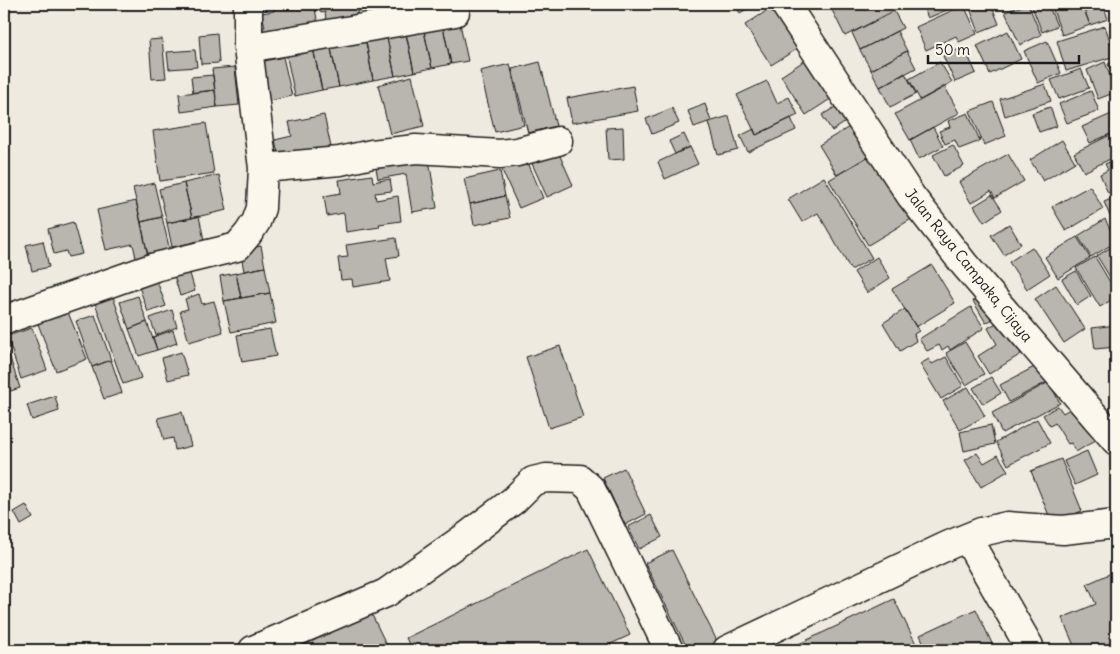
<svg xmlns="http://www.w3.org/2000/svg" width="1120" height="654" viewBox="0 0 1120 654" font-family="Delius,sans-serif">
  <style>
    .building { fill: #b9b6af; stroke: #1c1c1c }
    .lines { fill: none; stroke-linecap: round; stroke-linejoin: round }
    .minor-casing { stroke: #1c1c1c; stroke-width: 31 }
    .major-casing { stroke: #1c1c1c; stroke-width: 31 }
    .minor { stroke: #fbf7ec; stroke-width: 28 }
    .major { stroke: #fbf7ec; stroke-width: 28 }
    .labels { text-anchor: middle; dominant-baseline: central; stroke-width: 4; stroke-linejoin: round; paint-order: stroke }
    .street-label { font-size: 15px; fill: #1c1c1c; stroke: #fbf7ec }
  </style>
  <rect width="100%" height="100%" fill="#eeeadf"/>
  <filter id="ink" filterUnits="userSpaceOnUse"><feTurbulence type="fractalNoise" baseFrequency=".02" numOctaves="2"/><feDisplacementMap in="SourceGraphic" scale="10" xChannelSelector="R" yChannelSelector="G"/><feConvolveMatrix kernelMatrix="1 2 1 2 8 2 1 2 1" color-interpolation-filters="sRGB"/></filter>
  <g filter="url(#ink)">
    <path class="building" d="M 272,4 L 314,4 L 318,24 L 263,44 L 260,28 L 265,27 L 262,13 L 274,11 Z
      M 319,4 L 366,4 L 367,10 L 357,11 L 358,23 L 327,27 L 325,12 L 321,13 Z
      M 366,4 L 384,4 L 386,17 L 368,20 Z
      M 388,4 L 409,4 L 410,13 L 390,16 Z
      M 734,4 L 755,4 L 740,13 Z
      M 829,4 L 890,4 L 894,11 L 845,36 Z
      M 922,4 L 961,4 L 928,18 Z
      M 975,4 L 991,4 L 999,24 L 979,32 L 969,6 Z
      M 1028,4 L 1041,35 L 1020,45 L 1005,12 Z
      M 1031,4 L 1048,4 L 1057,26 L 1042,32 Z
      M 1051,4 L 1082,4 L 1090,25 L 1062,35 Z
      M 1082,4 L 1103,4 L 1108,19 L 1090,25 Z
      M 964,5 L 977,34 L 959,42 L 956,36 L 926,50 L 916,27 Z
      M 771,8 L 797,49 L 771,65 L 745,25 Z
      M 894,11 L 903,28 L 860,50 L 852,33 Z
      M 459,19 L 468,61 L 451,64 L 442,22 Z
      M 442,22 L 451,64 L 432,68 L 423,26 Z
      M 423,26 L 432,68 L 414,72 L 405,29 Z
      M 1105,26 L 1115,56 L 1066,71 L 1057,41 Z
      M 405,29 L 414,72 L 395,76 L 386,33 Z
      M 897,31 L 907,51 L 871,70 L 860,50 Z
      M 1008,31 L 1021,59 L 990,74 L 977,46 Z
      M 217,33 L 219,63 L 201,64 L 199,35 Z
      M 386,33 L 395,76 L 373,80 L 365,37 Z
      M 365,37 L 373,80 L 339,87 L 330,44 Z
      M 162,39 L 166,78 L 152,79 L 149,40 Z
      M 1047,41 L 1061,73 L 1038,83 L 1024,51 Z
      M 330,44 L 339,87 L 322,90 L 313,48 Z
      M 964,47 L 976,73 L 955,82 L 943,56 Z
      M 313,48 L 322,90 L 295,96 L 286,53 Z
      M 195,50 L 197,67 L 169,69 L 167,52 Z
      M 907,51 L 916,68 L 880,87 L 871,70 Z
      M 813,55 L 838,94 L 806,115 L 781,76 Z
      M 283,57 L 292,96 L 269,101 L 260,62 Z
      M 1116,61 L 1116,83 L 1108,64 Z
      M 540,62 L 556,126 L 528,133 L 512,69 Z
      M 940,62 L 952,82 L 920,100 L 909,79 Z
      M 1105,62 L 1116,92 L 1098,99 L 1087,70 Z
      M 510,64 L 524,125 L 495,132 L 480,71 Z
      M 235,67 L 239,105 L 217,107 L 212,69 Z
      M 1081,69 L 1089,88 L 1059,99 L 1051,80 Z
      M 905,73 L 916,94 L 890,107 L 880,87 Z
      M 213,75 L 215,90 L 193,93 L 191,77 Z
      M 412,76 L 424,126 L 390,134 L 378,85 Z
      M 767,81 L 777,103 L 789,97 L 798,115 L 756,135 L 737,95 Z
      M 1045,84 L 1051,101 L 1005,116 L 1000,99 Z
      M 633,86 L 638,111 L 572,123 L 567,98 Z
      M 945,87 L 959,113 L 910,140 L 895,114 Z
      M 215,90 L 217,107 L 181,112 L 179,94 Z
      M 1091,91 L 1099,111 L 1067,123 L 1059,104 Z
      M 993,102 L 1006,136 L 984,145 L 970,111 Z
      M 842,103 L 852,118 L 832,131 L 822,115 Z
      M 705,104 L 711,121 L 694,127 L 688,111 Z
      M 1050,107 L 1057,126 L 1039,132 L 1032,113 Z
      M 672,108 L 679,123 L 652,134 L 646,119 Z
      M 1116,112 L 1116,143 L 1112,133 L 1090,143 L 1082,127 Z
      M 968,113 L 980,141 L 959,149 L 955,140 L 945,144 L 939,131 L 950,127 L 948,121 Z
      M 324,115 L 331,147 L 279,157 L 275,140 L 292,136 L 289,122 Z
      M 729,116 L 738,150 L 718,155 L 709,122 Z
      M 791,118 L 796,130 L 748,152 L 740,136 L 754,129 L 756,135 Z
      M 206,123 L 214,173 L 160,181 L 153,131 Z
      M 856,123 L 874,153 L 837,175 L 819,145 Z
      M 623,127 L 624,159 L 608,160 L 606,128 Z
      M 933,127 L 943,146 L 919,159 L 910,140 Z
      M 684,134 L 690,147 L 675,154 L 669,141 Z
      M 1110,135 L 1116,147 L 1116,156 L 1084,172 L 1074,153 Z
      M 1062,140 L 1075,162 L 1043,181 L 1030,160 Z
      M 953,145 L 964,166 L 944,176 L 933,155 Z
      M 556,147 L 573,185 L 547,197 L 530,159 Z
      M 690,147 L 698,164 L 665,179 L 658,162 Z
      M 874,153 L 913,218 L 868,245 L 829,180 Z
      M 428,154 L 437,208 L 412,212 L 406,174 L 378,179 L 375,163 Z
      M 1008,154 L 1024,181 L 995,198 L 991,191 L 971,203 L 959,182 Z
      M 526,158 L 543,198 L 519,208 L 501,168 Z
      M 1116,159 L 1116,189 L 1108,193 L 1100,174 L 1108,170 L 1105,164 Z
      M 500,171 L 505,196 L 470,204 L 464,179 Z
      M 219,175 L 227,210 L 192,218 L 184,183 Z
      M 372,175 L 373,182 L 390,179 L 392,191 L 375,193 L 376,200 L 398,196 L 401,221 L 379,224 L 380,227 L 346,232 L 344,213 L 327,216 L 324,196 L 341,193 L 339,180 Z
      M 824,177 L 872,258 L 851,270 L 818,213 L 802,222 L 788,199 Z
      M 154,183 L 162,217 L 141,222 L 133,188 Z
      M 184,183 L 192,218 L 167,223 L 159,189 Z
      M 1090,186 L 1103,209 L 1066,231 L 1052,207 Z
      M 992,195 L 1002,210 L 984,222 L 974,206 Z
      M 505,196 L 510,218 L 474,225 L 470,204 Z
      M 1116,197 L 1116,219 L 1114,214 L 1110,216 L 1104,202 Z
      M 136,201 L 148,256 L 136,258 L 133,244 L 106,250 L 97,210 Z
      M 199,216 L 204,240 L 172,247 L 167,223 Z
      M 162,217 L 170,251 L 148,256 L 141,222 Z
      M 1105,219 L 1116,242 L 1091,257 L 1078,236 Z
      M 73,222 L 82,254 L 68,257 L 66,251 L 54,254 L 48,229 Z
      M 1009,224 L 1021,244 L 1004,255 L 991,235 Z
      M 1077,237 L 1090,258 L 1058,278 L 1045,257 Z
      M 396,238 L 399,256 L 386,258 L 390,281 L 353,287 L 352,279 L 341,280 L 338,258 L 348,257 L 346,245 Z
      M 43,241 L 49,267 L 32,271 L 26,245 Z
      M 1116,244 L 1116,287 L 1097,256 Z
      M 261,246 L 265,267 L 244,271 L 240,250 Z
      M 1032,247 L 1050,274 L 1027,289 L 1009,262 Z
      M 877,257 L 890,278 L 867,293 L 854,272 Z
      M 1095,257 L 1116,292 L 1116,297 L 1100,307 L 1076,268 Z
      M 932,265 L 955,303 L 916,327 L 892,289 Z
      M 265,267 L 270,293 L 241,298 L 236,273 Z
      M 189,270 L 195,291 L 180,296 L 174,275 Z
      M 1076,271 L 1091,296 L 1077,305 L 1062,279 Z
      M 236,273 L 241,298 L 224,301 L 220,276 Z
      M 157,281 L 166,306 L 148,312 L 139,287 Z
      M 1056,285 L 1085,329 L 1064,343 L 1035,299 Z
      M 110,288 L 141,378 L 123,384 L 92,294 Z
      M 270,293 L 276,323 L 231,332 L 224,301 Z
      M 987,293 L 1001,314 L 986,323 L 973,301 Z
      M 199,294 L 202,304 L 214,301 L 223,332 L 189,342 L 180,311 L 188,309 L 185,299 Z
      M 138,296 L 147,322 L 129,329 L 120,302 Z
      M 65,305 L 87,359 L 56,371 L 35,316 Z
      M 971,307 L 984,328 L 950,350 L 948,346 L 942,350 L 939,345 L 927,351 L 919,339 Z
      M 905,309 L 919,331 L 914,334 L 916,341 L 900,351 L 883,323 Z
      M 172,310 L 177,327 L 156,335 L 150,318 Z
      M 95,315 L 111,360 L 92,367 L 76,321 Z
      M 1006,317 L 1010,335 L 1021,354 L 989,374 L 978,356 L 997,344 L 988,328 Z
      M 147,322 L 157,350 L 139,356 L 129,329 Z
      M 1116,325 L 1116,347 L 1095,349 L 1092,328 Z
      M 32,328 L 47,370 L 21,379 L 7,336 Z
      M 270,329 L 276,356 L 242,362 L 237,335 Z
      M 173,330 L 177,343 L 157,350 L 153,337 Z
      M 4,340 L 20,388 L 4,393 Z
      M 965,342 L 984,374 L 966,385 L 946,353 Z
      M 560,346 L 583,417 L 549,428 L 526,357 Z
      M 181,352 L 188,375 L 168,380 L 162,358 Z
      M 946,357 L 963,386 L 941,399 L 920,364 L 929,359 L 932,364 Z
      M 111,360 L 122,393 L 104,399 L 92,367 Z
      M 1040,364 L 1049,381 L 1009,402 L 1000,385 Z
      M 991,377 L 1001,393 L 983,404 L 973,388 Z
      M 1049,382 L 1060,403 L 1002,433 L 992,413 Z
      M 968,387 L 985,416 L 960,430 L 943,401 Z
      M 55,396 L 59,411 L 32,420 L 27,405 Z
      M 1078,404 L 1099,438 L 1076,452 L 1071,443 L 1068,444 L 1055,423 L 1050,426 L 1043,415 L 1058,406 L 1063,413 Z
      M 182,412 L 191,446 L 175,450 L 173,438 L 164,440 L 158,418 Z
      M 1037,419 L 1050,443 L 1008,465 L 996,442 Z
      M 991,425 L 995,444 L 964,451 L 960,432 Z
      M 1087,451 L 1097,475 L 1075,485 L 1064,461 Z
      M 977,453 L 984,463 L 998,455 L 1008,471 L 981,487 L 965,460 Z
      M 1061,459 L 1082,511 L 1052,523 L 1031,471 Z
      M 624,468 L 646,514 L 625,525 L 603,478 Z
      M 26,505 L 33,518 L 21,525 L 14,512 Z
      M 651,515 L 662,537 L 639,549 L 628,527 Z
      M 588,549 L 630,635 L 598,650 L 412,650 L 406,638 Z
      M 672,550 L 718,643 L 702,650 L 688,650 L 645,563 Z
      M 1116,571 L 1116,648 L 1111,650 L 1076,650 L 1062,618 L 1096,604 L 1087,584 Z
      M 894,599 L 919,650 L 786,650 Z
      M 976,609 L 995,650 L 927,650 L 920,635 Z
      M 371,613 L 389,650 L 294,650 Z"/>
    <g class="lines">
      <g class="minor-casing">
        <path id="minor" d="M 248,48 L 455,12
          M 263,168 L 340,161 L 372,154 L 416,149 L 500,154 L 517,152 L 558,141
          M 4,320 L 155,267 L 237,247 L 248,234 L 256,222 L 261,208 L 263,168 L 248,48 L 248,4
          M 967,538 L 1029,646
          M 253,650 L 386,593 L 467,536 L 514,500 L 533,481 L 546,478 L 580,479 L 591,489 L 669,650
          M 727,650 L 949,545 L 981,532 L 1007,526 L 1063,530 L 1116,524"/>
      </g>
      <g class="major-casing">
        <path id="major" d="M 785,4 L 911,196 L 964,264 L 1116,441"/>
      </g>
      <use href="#minor" class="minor"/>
      <use href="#major" class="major"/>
    </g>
  </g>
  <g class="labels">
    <g class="street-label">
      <text transform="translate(969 265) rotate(51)">Jalan Raya Campaka, Cijaya</text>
    </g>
  </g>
  <rect width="1120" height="654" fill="none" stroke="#fbf7ec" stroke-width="20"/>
  <rect x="10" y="10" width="1100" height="634" fill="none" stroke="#1c1c1c" stroke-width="2" filter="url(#ink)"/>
  <path d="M928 55v8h151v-8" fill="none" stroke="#1c1c1c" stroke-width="2.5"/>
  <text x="935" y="55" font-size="15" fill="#1c1c1c" stroke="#fbf7ec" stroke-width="4" paint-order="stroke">50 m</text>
</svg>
